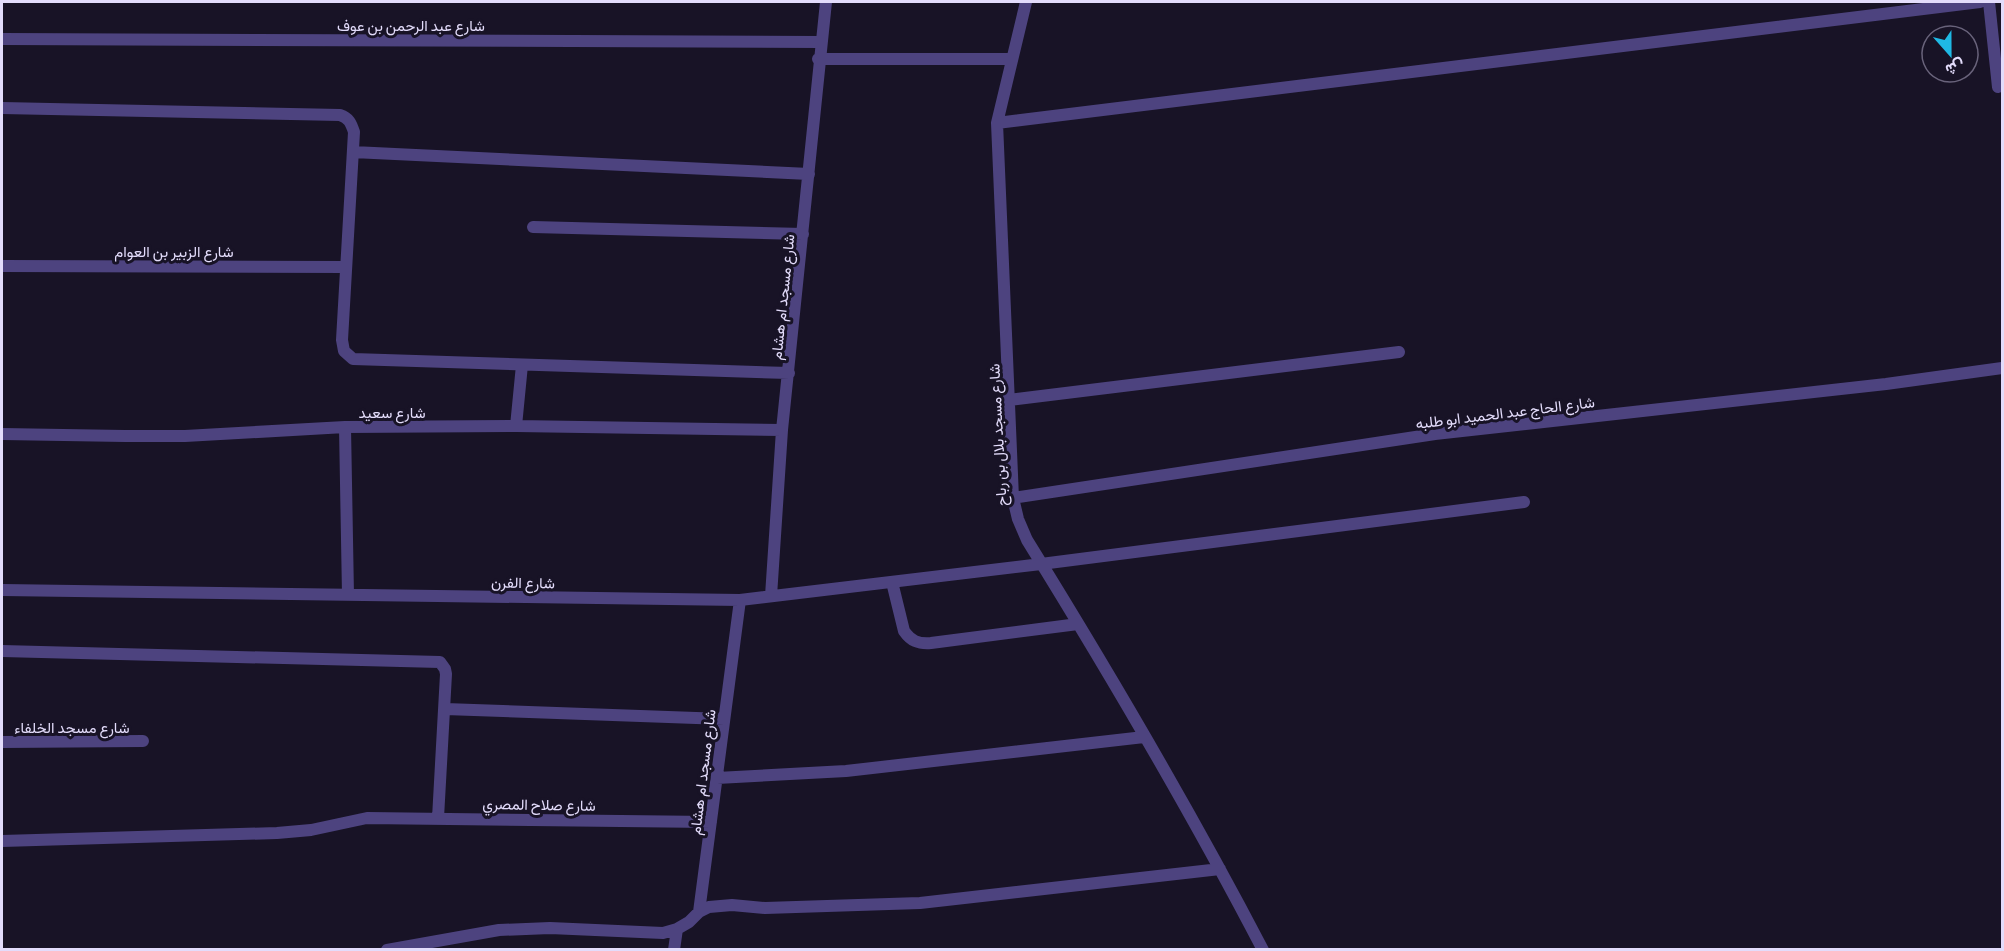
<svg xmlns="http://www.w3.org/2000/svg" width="2004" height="951" viewBox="0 0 2004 951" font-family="Barlow,Vazirmatn,sans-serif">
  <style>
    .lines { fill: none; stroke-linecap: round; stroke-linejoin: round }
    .street { stroke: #4d437f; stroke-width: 12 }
    .labels { text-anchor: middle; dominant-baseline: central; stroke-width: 6; stroke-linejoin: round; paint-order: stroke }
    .street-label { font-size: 15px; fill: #e3dcfb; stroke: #181326 }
  </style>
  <rect width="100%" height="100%" fill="#181326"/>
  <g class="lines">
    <path class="street" d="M 1026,2 L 997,123 L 1013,498 L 1018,519 L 1027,540 C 1110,674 1190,810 1263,950
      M 1989,2 L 1998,87
      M 2,39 L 821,42
      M 818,59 L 1011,59
      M 2,108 L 340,115 C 349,118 351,123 354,132 L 342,340 L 344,351 L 353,359 L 789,373
      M 997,123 L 1980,2
      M 353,152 L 809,174
      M 533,227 L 803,234
      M 2,266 L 346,267
      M 1009,400 L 1399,352
      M 516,426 L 522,365
      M 345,427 L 348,595
      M 2,434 L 125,436 L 185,436 L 345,427 L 516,426 L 782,430
      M 1013,498 L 1435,434 L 1886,384 L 2002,368
      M 892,582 L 904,631 C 911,641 918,644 931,643 L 1078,624
      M 2,590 L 740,600 L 1041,564 L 1524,502
      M 771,596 L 782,430 L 826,2
      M 2,651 L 440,662 L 445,669 L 446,674 L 438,818
      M 445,709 L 724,719
      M 2,742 L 143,741
      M 717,778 L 846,771 L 1144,737
      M 2,841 L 277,833 L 311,830 L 367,818 L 711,822
      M 699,912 L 740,600
      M 387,950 L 499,930 L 550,928 L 663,933 L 677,929 L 689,922 L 699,912 L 709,907 L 732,905 L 765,908 L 920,903 L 1220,869
      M 674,950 L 677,929"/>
  </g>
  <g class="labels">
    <g class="street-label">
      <text x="411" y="25">شارع عبد الرحمن بن عوف</text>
      <text x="174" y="251">شارع الزبير بن العوام</text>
      <text transform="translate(782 297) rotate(-84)">شارع مسجد ام هشام</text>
      <text x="392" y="412">شارع سعيد</text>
      <text transform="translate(1505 412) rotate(-7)">شارع الحاج عبد الحميد ابو طلبه</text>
      <text transform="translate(997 435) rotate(-93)">شارع مسجد بلال بن رباح</text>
      <text transform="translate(523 582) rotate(1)">شارع الفرن</text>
      <text x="72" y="727">شارع مسجد الخلفاء</text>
      <text transform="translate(702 772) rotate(-83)">شارع مسجد ام هشام</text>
      <text transform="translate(539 804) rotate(1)">شارع صلاح المصري</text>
    </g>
  </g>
  <rect width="2004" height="951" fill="none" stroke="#e3dcfb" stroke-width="6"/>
  <g transform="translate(1950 54) rotate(159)"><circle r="28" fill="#181326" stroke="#69637b" stroke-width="1.5"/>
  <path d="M0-4.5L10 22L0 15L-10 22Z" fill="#1fb9e4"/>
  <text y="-9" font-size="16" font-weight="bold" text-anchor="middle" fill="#e3dcfb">ش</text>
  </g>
</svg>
